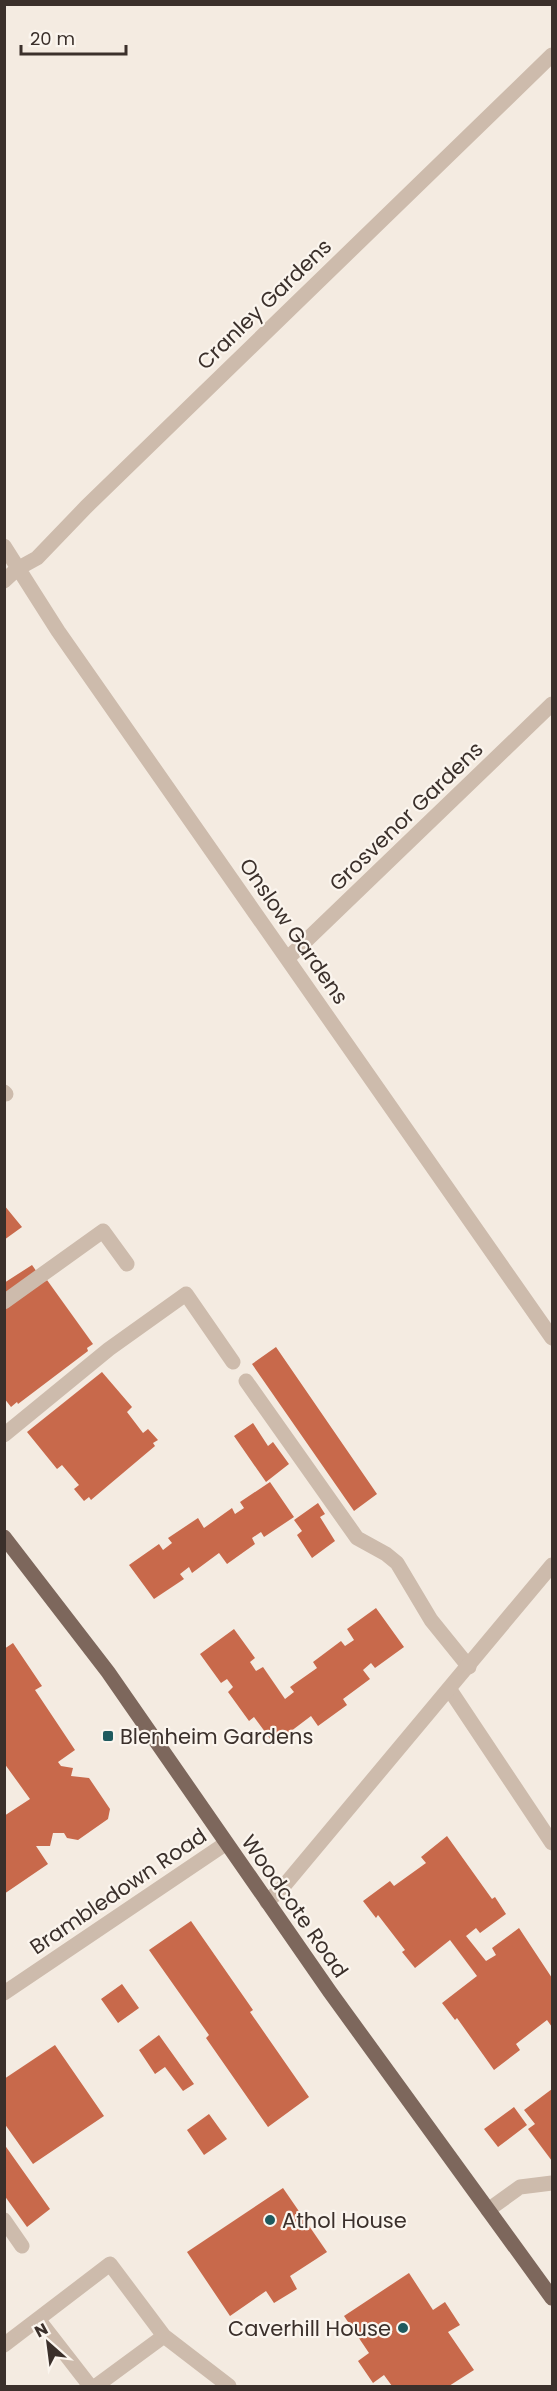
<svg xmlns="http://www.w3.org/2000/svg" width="557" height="2391" viewBox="0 0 557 2391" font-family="Poppins,sans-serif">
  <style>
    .building { fill: #c8694b }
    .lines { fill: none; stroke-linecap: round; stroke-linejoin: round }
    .lane { stroke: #cdbbac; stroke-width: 15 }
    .street { stroke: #cdbbac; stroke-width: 15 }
    .primary { stroke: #7d675c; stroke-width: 15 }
    .poi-dot { fill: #1f5a5e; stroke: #fbf5ee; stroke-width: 2 }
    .labels { text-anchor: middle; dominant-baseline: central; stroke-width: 4.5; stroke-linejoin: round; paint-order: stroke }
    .street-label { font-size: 21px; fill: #3b302b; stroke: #fbf5ee }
    .poi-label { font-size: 21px; fill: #3b302b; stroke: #fbf5ee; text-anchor: start }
  </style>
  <rect width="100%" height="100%" fill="#f4ebe1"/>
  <path class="building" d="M 4,1205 L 22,1227 L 4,1240 Z
    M 32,1265 L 44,1282 L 47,1280 L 93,1344 L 87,1348 L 88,1351 L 18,1404 L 17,1402 L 11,1407 L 4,1398 L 4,1283 Z
    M 276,1347 L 377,1494 L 354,1511 L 252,1364 Z
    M 102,1372 L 132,1407 L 127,1412 L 143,1433 L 148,1429 L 158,1440 L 153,1443 L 155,1446 L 91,1500 L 89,1497 L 84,1501 L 74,1489 L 79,1485 L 62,1465 L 57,1469 L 27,1432 Z
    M 253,1423 L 268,1446 L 273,1442 L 289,1464 L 266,1482 L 234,1436 Z
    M 270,1482 L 294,1517 L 264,1537 L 261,1532 L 252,1538 L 255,1544 L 227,1564 L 219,1553 L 192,1573 L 189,1567 L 180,1574 L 184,1579 L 154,1599 L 129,1565 L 159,1544 L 163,1550 L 172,1543 L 168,1538 L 198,1518 L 204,1528 L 232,1508 L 235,1514 L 244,1508 L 240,1502 Z
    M 318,1503 L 325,1514 L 320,1517 L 335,1541 L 312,1558 L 297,1535 L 302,1531 L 294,1520 Z
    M 376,1608 L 404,1647 L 375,1668 L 371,1663 L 363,1670 L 370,1679 L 343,1699 L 347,1705 L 318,1726 L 311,1716 L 274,1744 L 254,1717 L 249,1721 L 228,1692 L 233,1687 L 227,1679 L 221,1683 L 200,1654 L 234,1629 L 255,1658 L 250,1662 L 256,1671 L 263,1667 L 285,1699 L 294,1692 L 290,1687 L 317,1668 L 313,1662 L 341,1641 L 345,1646 L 354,1640 L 347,1629 Z
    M 13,1643 L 42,1686 L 35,1690 L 75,1750 L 58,1762 L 61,1766 L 73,1768 L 71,1776 L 89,1778 L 110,1809 L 108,1819 L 78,1840 L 67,1838 L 64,1833 L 53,1833 L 50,1846 L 36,1846 L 48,1864 L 4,1894 L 4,1816 L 30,1799 L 4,1763 L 4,1649 Z
    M 447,1836 L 492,1899 L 495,1897 L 506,1914 L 480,1933 L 476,1928 L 466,1936 L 486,1961 L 496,1955 L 492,1948 L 519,1928 L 552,1978 L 552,2027 L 547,2020 L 516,2044 L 520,2050 L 494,2070 L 457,2018 L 455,2020 L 442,2003 L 477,1976 L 450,1940 L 415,1968 L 402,1952 L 405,1950 L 378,1915 L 376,1918 L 363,1901 L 390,1881 L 394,1886 L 426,1863 L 421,1857 Z
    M 191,1921 L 253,2010 L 250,2012 L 309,2097 L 268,2127 L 206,2038 L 209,2035 L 149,1950 Z
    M 122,1984 L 139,2008 L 118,2023 L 101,1999 Z
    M 159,2035 L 194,2084 L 183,2091 L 165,2067 L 155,2074 L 139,2050 Z
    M 55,2045 L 104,2116 L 33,2164 L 4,2123 L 4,2079 Z
    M 552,2089 L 552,2161 L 528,2129 L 535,2124 L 524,2110 Z
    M 514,2107 L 527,2125 L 498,2147 L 484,2129 Z
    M 209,2114 L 227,2139 L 204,2155 L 187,2130 Z
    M 4,2144 L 50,2209 L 27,2227 L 4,2195 Z
    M 283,2188 L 327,2252 L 290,2276 L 297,2289 L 274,2303 L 266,2291 L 230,2316 L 187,2252 Z
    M 409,2273 L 433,2310 L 445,2302 L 460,2325 L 448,2332 L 474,2370 L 449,2386 L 392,2386 L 384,2375 L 373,2383 L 358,2361 L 369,2353 L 344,2316 Z"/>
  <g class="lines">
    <path class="lane" d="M 4,1092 L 6,1094
      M 4,1302 L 103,1231 L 127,1264
      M 246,1381 L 357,1538 L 386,1554 L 397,1563 L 431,1620 L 469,1667
      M 4,1435 L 109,1349 L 186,1294 L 233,1362
      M 450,1690 L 552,1843
      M 488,2210 L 520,2187 L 552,2183
      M 4,2220 L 22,2246
      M 38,2319 L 90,2386
      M 4,2345 L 110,2264 L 164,2336 L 229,2386
      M 96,2386 L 164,2336"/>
    <path class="street" d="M 4,546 L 58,631 L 552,1338
      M 4,581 L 17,569 L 37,558 L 86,507 L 552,55
      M 288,958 L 552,704
      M 267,1902 L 283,1887 L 552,1565
      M 4,1993 L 225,1844"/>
    <path class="primary" d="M 4,1537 L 108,1672 L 330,1992 L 552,2298"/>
  </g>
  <g class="poi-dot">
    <rect x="102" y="1730" width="12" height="12" rx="3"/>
    <circle cx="270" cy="2220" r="6"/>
    <circle cx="403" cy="2328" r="6"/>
  </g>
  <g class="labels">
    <g class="street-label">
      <text transform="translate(264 304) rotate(-44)">Cranley Gardens</text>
      <text transform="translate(406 816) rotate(-44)">Grosvenor Gardens</text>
      <text transform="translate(294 931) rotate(55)">Onslow Gardens</text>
      <text transform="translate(118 1891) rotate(-34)">Brambledown Road</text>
      <text transform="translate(295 1906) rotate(55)">Woodcote Road</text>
    </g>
    <g class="poi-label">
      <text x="120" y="1736">Blenheim Gardens</text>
      <text x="282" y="2220">Athol House</text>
      <text x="391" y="2328" text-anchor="end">Caverhill House</text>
    </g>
  </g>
  <rect width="557" height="2391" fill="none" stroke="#3b302b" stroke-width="12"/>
  <g transform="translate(48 2343) rotate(332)" stroke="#fbf5ee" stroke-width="4.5" paint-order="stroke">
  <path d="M0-4.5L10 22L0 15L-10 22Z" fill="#3b302b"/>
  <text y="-9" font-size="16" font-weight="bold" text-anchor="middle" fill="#3b302b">N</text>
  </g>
  <path d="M21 45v9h105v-9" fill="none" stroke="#3b302b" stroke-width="3"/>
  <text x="30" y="45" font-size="18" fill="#3b302b" stroke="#fbf5ee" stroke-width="4.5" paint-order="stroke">20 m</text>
</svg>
